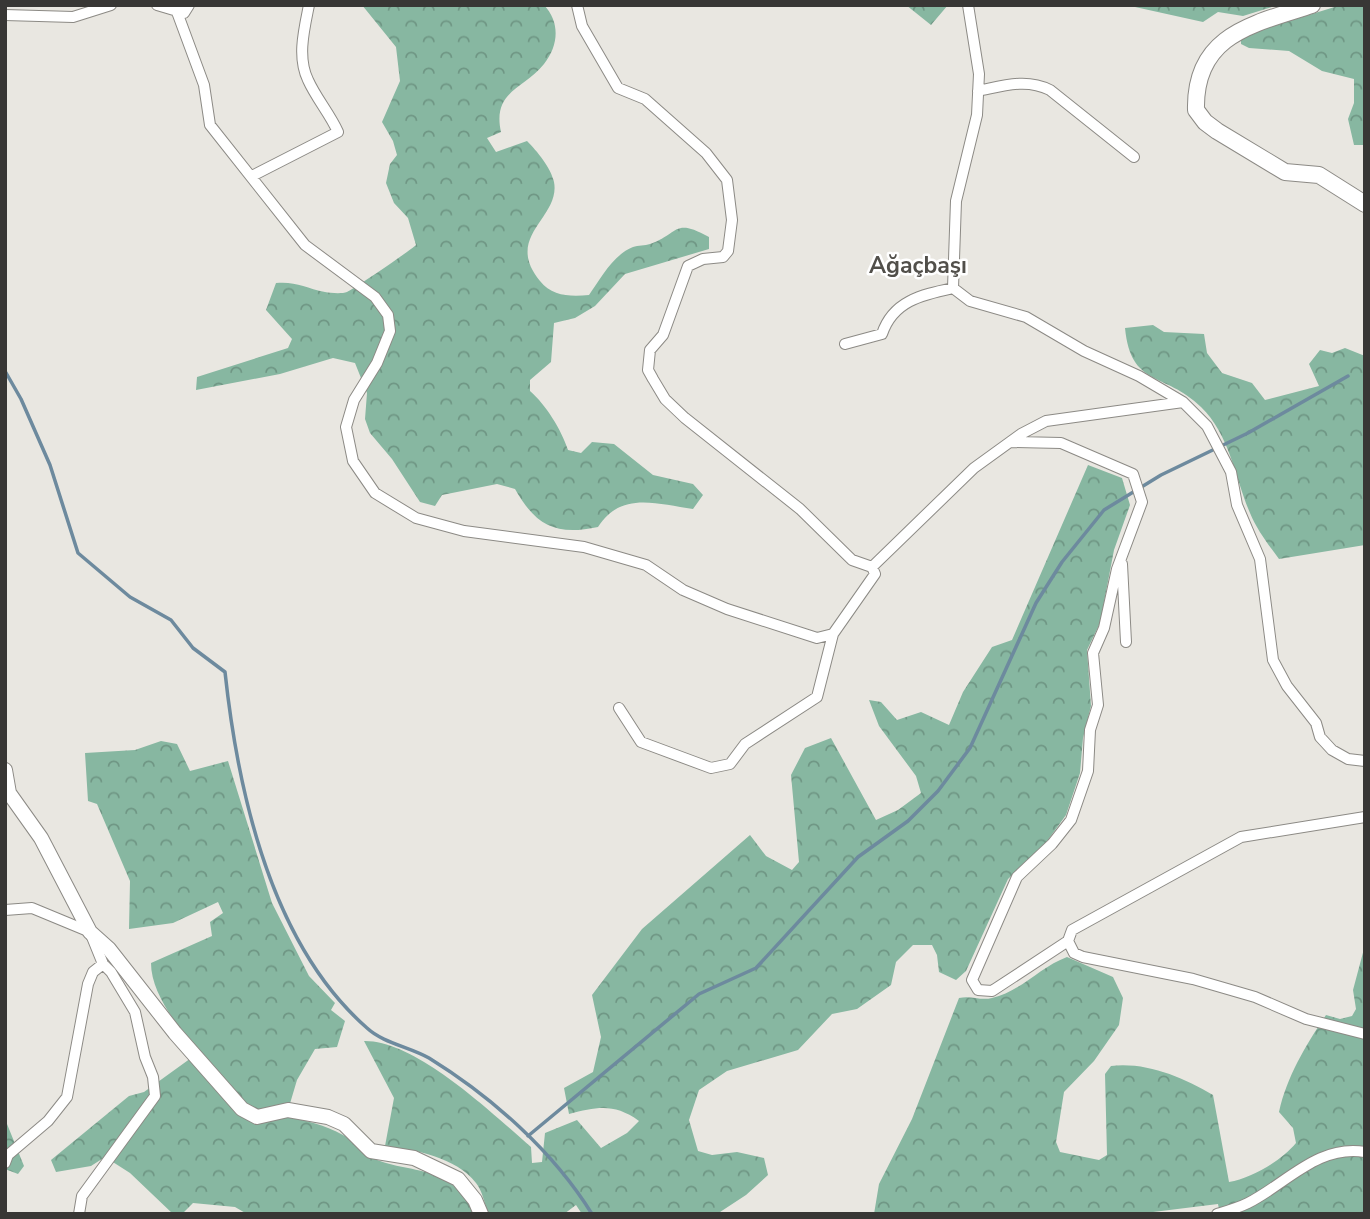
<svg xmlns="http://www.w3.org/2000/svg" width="1370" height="1219" viewBox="0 0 1370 1219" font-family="'Nunito Sans',sans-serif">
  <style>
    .forest { fill: url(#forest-crowns) }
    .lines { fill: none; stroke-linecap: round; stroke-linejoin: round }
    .stream { stroke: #6d8a9e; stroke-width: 3.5 }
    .minor-casing { stroke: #8c8a85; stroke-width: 12 }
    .tertiary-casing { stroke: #8c8a85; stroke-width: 16 }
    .secondary-casing { stroke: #8c8a85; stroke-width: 18 }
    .minor { stroke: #fff; stroke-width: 10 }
    .tertiary { stroke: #fff; stroke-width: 14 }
    .secondary { stroke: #fff; stroke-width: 16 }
    .labels { text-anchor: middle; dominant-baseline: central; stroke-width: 5; stroke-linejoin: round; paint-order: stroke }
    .quarter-label { font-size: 23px; font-weight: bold; fill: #514f4a; stroke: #fff }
  </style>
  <defs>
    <pattern id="forest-crowns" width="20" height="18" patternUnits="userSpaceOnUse" patternTransform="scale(1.75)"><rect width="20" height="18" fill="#87b7a1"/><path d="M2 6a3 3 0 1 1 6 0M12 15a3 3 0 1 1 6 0" fill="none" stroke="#6f9684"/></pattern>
  </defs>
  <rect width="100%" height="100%" fill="#e9e7e1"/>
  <path class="forest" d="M 362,5 L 544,5 C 560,22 559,45 544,64 C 524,89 492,91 501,132 L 487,138 L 496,152 L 527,141 C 537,151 551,168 554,182 C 561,218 503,236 540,281 C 552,296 570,297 589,295 C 601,278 613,255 633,247 C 638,245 645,246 650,244 C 679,234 673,217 709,237 L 709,249 L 625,274 L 595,306 L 575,318 L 554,323 L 551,362 L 530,380 L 530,391 C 546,405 561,429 568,450 L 581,453 L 592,442 L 614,444 L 653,475 L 693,484 L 703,495 L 693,509 C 656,504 621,491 598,527 C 556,536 536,526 515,489 L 497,484 L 442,495 L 435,506 L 420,502 L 392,459 L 370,433 L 365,419 L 367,393 L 355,363 L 333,358 L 280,374 L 196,390 L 197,377 L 288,348 L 292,339 L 266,310 L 276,283 C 295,281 306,288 325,292 C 330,293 342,294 347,292 C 354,289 411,250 416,245 L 408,218 L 394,203 L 386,183 L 390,164 L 397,155 L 393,141 L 382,122 L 400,81 L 396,47 Z
    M 906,5 L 948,5 L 931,25 Z
    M 1126,5 L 1278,5 L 1243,16 L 1218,12 L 1203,22 Z
    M 1341,5 L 1365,5 L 1365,145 L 1354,145 L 1348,119 L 1354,103 L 1354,79 L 1322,71 L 1289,51 L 1249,48 L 1241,44 L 1241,36 Z
    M 1153,325 L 1164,332 L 1204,334 L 1207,353 L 1222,373 L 1252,383 L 1265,400 L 1319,386 L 1309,364 L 1320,350 L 1332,353 L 1345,348 L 1365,356 L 1365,545 L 1279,559 C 1268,544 1257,530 1250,513 C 1235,478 1230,435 1201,407 C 1164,371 1131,388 1125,328 Z
    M 1088,465 L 1122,478 L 1130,505 L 1114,550 L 1100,623 L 1087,650 L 1091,706 L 1083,738 L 1080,773 L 1066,815 L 1045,844 L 1008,879 L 966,971 L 956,980 L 939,972 L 937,955 L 932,945 L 913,945 L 896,962 L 891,985 L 857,1009 L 832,1014 L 798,1050 L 727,1071 L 699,1090 L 689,1120 L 698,1151 L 712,1155 L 737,1152 L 764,1158 L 768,1175 L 746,1195 L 717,1214 L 582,1214 L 576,1205 L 564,1214 L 488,1214 C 485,1204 482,1190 476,1183 C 456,1157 415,1150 385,1146 L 394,1098 L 364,1041 C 416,1040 493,1114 531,1147 L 532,1163 L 542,1162 L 545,1133 L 577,1120 L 601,1148 L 627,1133 L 639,1121 C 614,1103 597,1107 569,1114 L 564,1088 L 593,1072 L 601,1037 L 592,995 L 642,929 L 750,835 L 766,856 L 792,870 L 799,862 L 791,775 L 805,748 L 831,738 L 876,820 L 898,810 L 921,793 L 916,776 L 879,726 L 869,700 L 881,702 L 897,720 L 921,712 L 949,725 L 963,692 L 992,647 L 1012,640 Z
    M 161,741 L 177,744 L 190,771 L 228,761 L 272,903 L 309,976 L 335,1003 L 331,1010 L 345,1021 L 337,1047 L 315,1049 L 297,1080 L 286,1117 C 306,1120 325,1125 343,1135 C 351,1139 356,1148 364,1153 C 399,1177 451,1158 474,1214 L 247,1214 L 235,1207 L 193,1203 L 182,1214 L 173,1214 L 130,1173 L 105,1157 L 91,1166 L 56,1172 L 51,1160 L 129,1096 L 144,1092 L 198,1053 C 180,1028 151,995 151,963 L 212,936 L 210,922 L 223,913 L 218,902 L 173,923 L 129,929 L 130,881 L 97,804 L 88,801 L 85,753 L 135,750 Z
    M 1365,945 L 1365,1214 L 1220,1214 L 1218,1204 L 1137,1214 L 874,1214 L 879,1184 L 912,1119 L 959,998 C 971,995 980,1001 992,998 C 1020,992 1040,967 1067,957 L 1113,977 L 1123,998 L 1119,1025 L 1094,1061 L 1064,1092 L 1056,1142 L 1060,1152 L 1099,1160 L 1107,1155 L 1105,1074 L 1111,1066 C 1147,1062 1182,1077 1213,1095 L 1229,1182 C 1252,1178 1281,1161 1296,1143 L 1293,1128 L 1279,1112 C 1287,1076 1306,1045 1326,1015 L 1340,1019 L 1352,1016 L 1356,1009 L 1353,990 Z
    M 5,1119 L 24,1166 L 18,1174 L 5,1169 Z"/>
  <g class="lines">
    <path class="stream" d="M 5,371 L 21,399 L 50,465 L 78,553 L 130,597 L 171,620 L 193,648 L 225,672 C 238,793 272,945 367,1028 C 383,1043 410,1047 429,1058 C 492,1097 553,1151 592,1214
      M 528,1136 L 699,994 L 756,968 L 858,857 L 908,821 L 938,791 L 970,748 L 1036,603 L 1062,562 L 1104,510 L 1161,475 L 1248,433 L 1348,376
      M 1359,1214 L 1365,1213"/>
    <g class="minor-casing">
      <path id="minor" d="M 157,5 L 184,13 L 189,5
        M 177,12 L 204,85 L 210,125 L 305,245 L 375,297 L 388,315 L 390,331 L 377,363 L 354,400 L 346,427 L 353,461 L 375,493 L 416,518 L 464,531 L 584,547 L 646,565 L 683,590 L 727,609 L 817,638 L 833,634 L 875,574 L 872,567 L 852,560 L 800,509 L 685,418 L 665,399 L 653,379 L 648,370 L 650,350 L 663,335 L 688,266 L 703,259 L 723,257 L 728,251 L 732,220 L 727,180 L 706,153 L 645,99 L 618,88 L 582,26 L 577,5
        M 5,15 L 73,17 L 111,5
        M 978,91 C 1003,86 1026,78 1050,90 L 1134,157
        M 252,176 L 338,132 C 330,114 316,98 308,80 C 297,57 304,30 309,5
        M 953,288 L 956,201 L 977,115 L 979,74 L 968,5
        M 845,344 L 882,334 C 893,301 921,295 953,288 L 970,301 L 1026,317 L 1084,351 L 1139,376 L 1183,402 L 1207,426 L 1231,472 L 1237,505 L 1260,559 L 1273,660 L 1287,686 L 1316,723 L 1320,737 L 1332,750 L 1348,759 L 1365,761
        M 1010,442 L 1061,443 L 1133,474 L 1142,502 L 1117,569 L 1104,628 L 1093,653 L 1098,705 L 1090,730 L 1088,771 L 1071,820 L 1052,844 L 1017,877 L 972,980 L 978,990 L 992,991 L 1068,941
        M 1122,564 L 1126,642
        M 872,567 L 974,468 L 1021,434 L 1046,421 L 1183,402
        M 619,708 L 641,742 L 711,768 L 730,764 L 745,744 L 817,697 L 833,634
        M 1365,817 L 1241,837 L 1072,930 L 1068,941 L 1074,953 L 1083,957 L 1193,979 L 1255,997 L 1306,1019 L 1365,1034
        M 5,910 L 32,908 L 90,932 L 103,964 L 111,972 L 135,1012 L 145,1057 L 153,1077 L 155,1096 L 82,1196 L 79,1214
        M 5,1163 L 8,1155 L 48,1121 L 67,1097 L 88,984 L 93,972 L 103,964
        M 1217,1214 C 1227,1211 1238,1208 1248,1203 C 1286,1184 1318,1144 1365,1152"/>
    </g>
    <g class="tertiary-casing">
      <path id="tertiary" d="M 5,770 L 9,793 L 41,838 L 90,932 L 109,949 L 175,1033 L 242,1109 L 257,1117 L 288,1110 L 328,1117 L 344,1124 L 371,1151 L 414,1158 L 458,1179 L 475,1200 L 481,1214"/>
    </g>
    <g class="secondary-casing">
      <path id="secondary" d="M 1312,5 C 1254,24 1194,34 1196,110 L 1205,122 L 1217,131 L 1285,172 L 1319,175 L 1365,204"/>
    </g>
    <use href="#minor" class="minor"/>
    <use href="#tertiary" class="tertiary"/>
    <use href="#secondary" class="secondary"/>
  </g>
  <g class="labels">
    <g class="quarter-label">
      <text x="918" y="265">Ağaçbaşı</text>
    </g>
  </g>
  <rect width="1370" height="1219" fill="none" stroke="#383735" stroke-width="14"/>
</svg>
